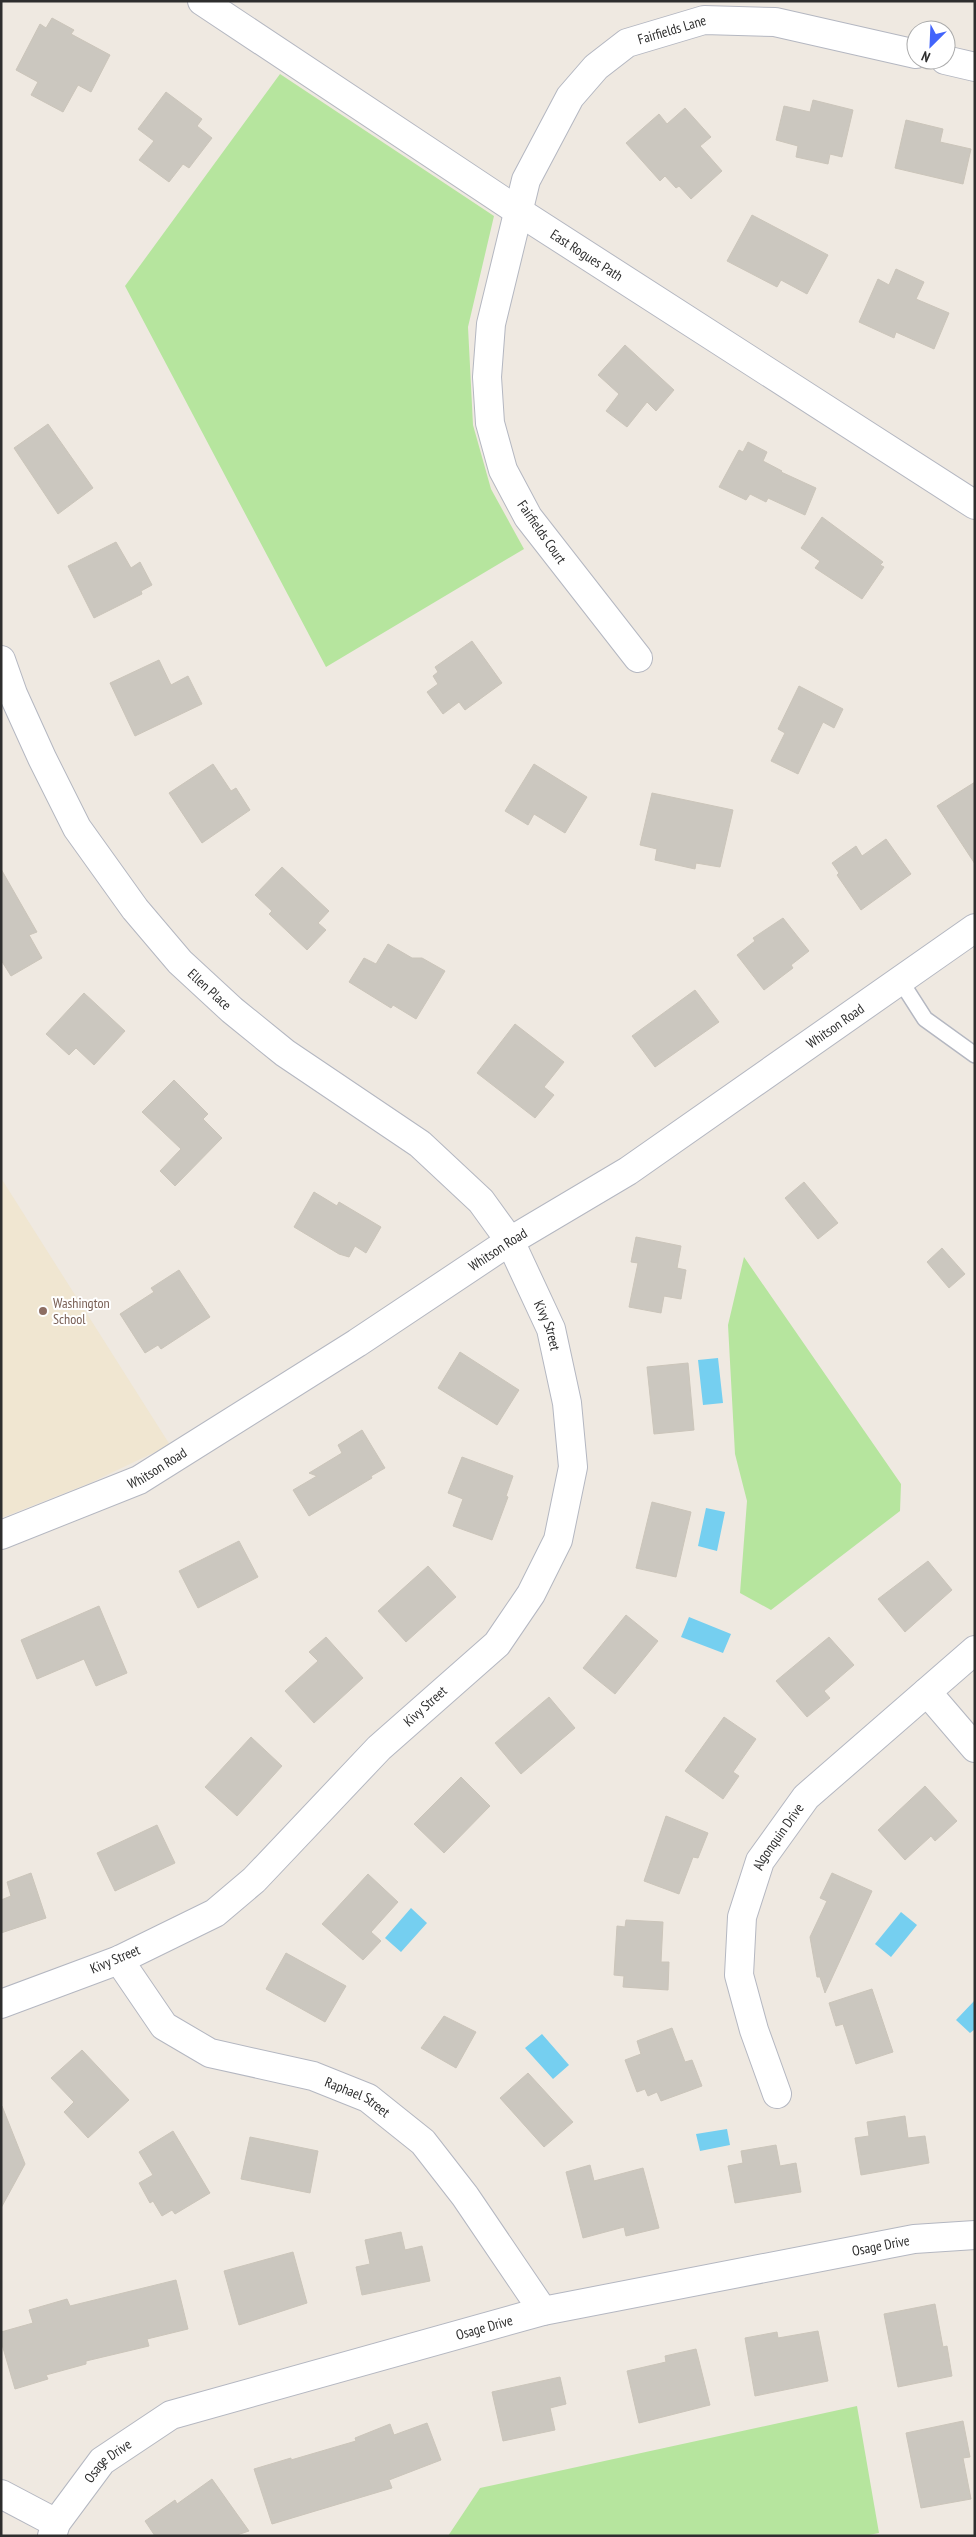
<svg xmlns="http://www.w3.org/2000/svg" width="976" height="2537" viewBox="0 0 976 2537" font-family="'PT Sans Narrow',sans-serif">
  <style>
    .education { fill: #f0e6d1 }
    .green { fill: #b6e59e }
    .water { fill: #75cff0 }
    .building { fill: #cbc7bf; stroke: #cbc5ba }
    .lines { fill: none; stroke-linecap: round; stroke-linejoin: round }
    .lane-casing { stroke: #b4b7c1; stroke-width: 18 }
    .street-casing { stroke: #b4b7c1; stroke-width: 30 }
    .secondary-casing { stroke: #b4b7c1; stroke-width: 30 }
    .lane { stroke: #fff; stroke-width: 15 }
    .street { stroke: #fff; stroke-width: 28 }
    .secondary { stroke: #fff; stroke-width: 28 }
    .education-dot { fill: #8d6e63; stroke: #fff; stroke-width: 2 }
    .labels { text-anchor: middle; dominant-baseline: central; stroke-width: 4; stroke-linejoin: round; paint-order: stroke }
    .street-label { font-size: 14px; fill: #2e2e2e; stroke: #fff }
    .education-label { font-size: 14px; fill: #785e54; stroke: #fff; text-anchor: start }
  </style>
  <rect width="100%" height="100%" fill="#efe9e1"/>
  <path class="education" d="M 1,1178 L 170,1445 L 90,1483 L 1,1518 Z"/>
  <path class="green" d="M 280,74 L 494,216 L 468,327 L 473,425 L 491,489 L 524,549 L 326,667 L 125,286 Z
    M 744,1257 L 901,1484 L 900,1511 L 771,1610 L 740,1593 L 747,1501 L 735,1454 L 728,1325 Z
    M 857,2406 L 879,2533 L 864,2536 L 448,2536 L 480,2488 Z"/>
  <path class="water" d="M 718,1358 L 723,1403 L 703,1405 L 698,1360 Z
    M 706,1508 L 725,1512 L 717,1551 L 698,1546 Z
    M 689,1617 L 731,1634 L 723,1653 L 681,1637 Z
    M 411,1908 L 427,1923 L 401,1952 L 385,1938 Z
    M 901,1912 L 917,1925 L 891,1957 L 875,1944 Z
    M 975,2000 L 975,2029 L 970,2033 L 956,2020 Z
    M 542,2034 L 569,2065 L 553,2079 L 525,2048 Z
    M 727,2129 L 730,2145 L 700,2151 L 696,2134 Z"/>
  <path class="building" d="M 52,18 L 74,30 L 71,34 L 110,55 L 91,92 L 78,85 L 63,112 L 31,95 L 38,82 L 16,70 L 40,24 L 46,28 Z
    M 166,92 L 202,119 L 197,126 L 212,138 L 189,168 L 183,164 L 169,182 L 139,160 L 154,141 L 138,129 Z
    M 813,100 L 853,110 L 842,157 L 830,154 L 828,164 L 796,157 L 798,146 L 776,140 L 784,106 L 810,112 Z
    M 685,108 L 711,137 L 700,146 L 722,171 L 691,199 L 679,186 L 676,188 L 665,176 L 660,181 L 626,143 L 659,114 L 667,124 Z
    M 906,120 L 943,129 L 940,142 L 971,149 L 963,184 L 895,168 Z
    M 752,215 L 828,255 L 807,294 L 781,280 L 777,287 L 727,261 Z
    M 896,269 L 924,282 L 916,299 L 949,313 L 934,349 L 896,332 L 894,338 L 859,322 L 878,279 L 889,285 Z
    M 625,345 L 674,390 L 656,411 L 647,402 L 627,427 L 606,411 L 619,394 L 598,375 Z
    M 48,424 L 93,488 L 58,514 L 14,448 Z
    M 748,442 L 767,452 L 763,461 L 782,471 L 781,472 L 816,488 L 805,515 L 768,498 L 766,502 L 750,494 L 746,500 L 719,487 L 739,450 L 743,452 Z
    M 822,517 L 883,562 L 880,565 L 884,567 L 862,599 L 815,568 L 820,561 L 801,548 Z
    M 116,542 L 131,568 L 140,562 L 152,585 L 141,591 L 142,594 L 94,618 L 68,566 Z
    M 472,641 L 502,683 L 465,710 L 459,702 L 443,714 L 427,692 L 438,684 L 433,676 L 438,672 L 435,667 Z
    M 159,660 L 171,685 L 188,676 L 202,704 L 135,736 L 110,683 Z
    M 799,686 L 843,709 L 834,728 L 823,722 L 798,774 L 771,761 L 785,733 L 778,729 Z
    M 213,764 L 231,791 L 236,788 L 250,810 L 202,843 L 169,793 Z
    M 534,764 L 587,797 L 565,833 L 534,814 L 528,825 L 505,811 Z
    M 975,782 L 975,864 L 937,806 Z
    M 652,793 L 733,810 L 720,867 L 696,863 L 695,869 L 655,860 L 657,849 L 640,845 Z
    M 886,839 L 911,874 L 861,910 L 837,875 L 839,873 L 832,863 L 856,846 L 862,856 Z
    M 282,867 L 329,911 L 318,923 L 326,930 L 307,950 L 269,914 L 272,911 L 255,895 Z
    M 1,869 L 37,932 L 29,935 L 42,958 L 11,976 L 1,960 Z
    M 783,918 L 809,951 L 791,965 L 793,968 L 764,990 L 737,955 L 755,941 L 753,938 Z
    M 388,944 L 412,958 L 422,958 L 445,971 L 416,1019 L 393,1005 L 391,1008 L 349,982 L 364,958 L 376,964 Z
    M 695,990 L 719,1022 L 655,1067 L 632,1036 Z
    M 84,993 L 125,1031 L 94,1065 L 76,1048 L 69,1055 L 46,1034 Z
    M 515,1024 L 564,1062 L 544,1087 L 554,1095 L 535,1118 L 477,1073 Z
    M 174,1080 L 208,1114 L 203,1119 L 222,1138 L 175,1186 L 160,1171 L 181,1149 L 142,1112 Z
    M 804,1182 L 838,1223 L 818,1239 L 785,1198 Z
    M 314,1192 L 337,1206 L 339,1202 L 381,1227 L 366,1253 L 355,1246 L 349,1257 L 339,1254 L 294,1227 Z
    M 636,1237 L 681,1246 L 677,1268 L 686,1270 L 681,1299 L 664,1296 L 661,1313 L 629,1307 L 638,1263 L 631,1262 Z
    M 942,1248 L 965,1274 L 949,1288 L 927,1262 Z
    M 179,1270 L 210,1317 L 161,1349 L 158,1345 L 145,1353 L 120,1314 L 154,1292 L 151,1288 Z
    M 460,1352 L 519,1390 L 497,1425 L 438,1388 Z
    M 688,1363 L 694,1430 L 654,1434 L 647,1367 Z
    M 362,1430 L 385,1468 L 371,1476 L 372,1478 L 309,1516 L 293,1490 L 317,1476 L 309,1473 L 342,1453 L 338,1445 Z
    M 462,1457 L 513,1476 L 506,1496 L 508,1497 L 492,1540 L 453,1526 L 463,1499 L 448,1493 Z
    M 652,1502 L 691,1512 L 676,1577 L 636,1568 Z
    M 239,1541 L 258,1577 L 198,1608 L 179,1571 Z
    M 928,1561 L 952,1590 L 905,1632 L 878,1599 Z
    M 428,1566 L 456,1597 L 406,1642 L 378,1611 Z
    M 99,1606 L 127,1673 L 96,1686 L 84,1659 L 37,1679 L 21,1640 Z
    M 626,1615 L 658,1641 L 615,1694 L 583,1668 Z
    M 326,1637 L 363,1678 L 314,1723 L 285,1691 L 318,1661 L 309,1652 Z
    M 829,1637 L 854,1665 L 824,1691 L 830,1698 L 807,1717 L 776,1681 Z
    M 549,1697 L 575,1728 L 521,1774 L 495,1743 Z
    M 724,1717 L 756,1739 L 733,1772 L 739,1776 L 723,1799 L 685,1771 Z
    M 251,1737 L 282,1766 L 237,1816 L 205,1787 Z
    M 461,1777 L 490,1806 L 444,1853 L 414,1824 Z
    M 925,1786 L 957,1821 L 935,1841 L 931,1836 L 905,1860 L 878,1830 Z
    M 666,1816 L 708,1833 L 698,1858 L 693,1857 L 679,1894 L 644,1881 Z
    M 157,1825 L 175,1863 L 115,1891 L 97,1853 Z
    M 31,1873 L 46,1918 L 1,1933 L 1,1900 L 11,1896 L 7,1882 Z
    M 832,1873 L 872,1891 L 825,1993 L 820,1977 L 817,1977 L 810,1937 L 827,1901 L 820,1898 Z
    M 368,1874 L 398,1902 L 371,1932 L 381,1941 L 363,1960 L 322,1924 Z
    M 626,1920 L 663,1922 L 661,1962 L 669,1962 L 668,1990 L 623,1987 L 624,1976 L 614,1975 L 617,1926 L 625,1927 Z
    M 286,1953 L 346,1986 L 325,2022 L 266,1989 Z
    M 872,1989 L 893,2052 L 856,2064 L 843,2024 L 836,2026 L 829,2003 Z
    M 444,2016 L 476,2032 L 456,2068 L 421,2048 Z
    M 672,2028 L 685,2062 L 692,2060 L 702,2086 L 661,2101 L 657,2092 L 648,2096 L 645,2089 L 637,2092 L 625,2060 L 641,2054 L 637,2041 Z
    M 82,2050 L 129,2100 L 88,2138 L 64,2112 L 74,2102 L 51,2078 Z
    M 528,2073 L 573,2122 L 544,2147 L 500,2098 Z
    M 2,2106 L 25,2164 L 1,2208 L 1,2107 Z
    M 905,2116 L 908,2138 L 925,2136 L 929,2163 L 861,2175 L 855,2138 L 869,2136 L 867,2122 Z
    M 173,2131 L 210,2193 L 175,2214 L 172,2210 L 162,2216 L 153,2201 L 150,2203 L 139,2183 L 153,2175 L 139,2152 Z
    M 250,2137 L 318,2151 L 310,2193 L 241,2179 Z
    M 776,2145 L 780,2166 L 796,2163 L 801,2192 L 735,2203 L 728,2166 L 743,2163 L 741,2151 Z
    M 590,2165 L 594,2181 L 643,2168 L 659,2228 L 626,2236 L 624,2227 L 583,2238 L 566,2172 Z
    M 401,2232 L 405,2250 L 422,2246 L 430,2281 L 362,2295 L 356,2267 L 370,2264 L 365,2240 Z
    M 293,2252 L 307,2303 L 239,2325 L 224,2271 Z
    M 176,2280 L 188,2329 L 147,2339 L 149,2346 L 86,2361 L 86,2364 L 46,2375 L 48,2379 L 15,2389 L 1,2341 L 1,2332 L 33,2323 L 29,2310 L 67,2299 L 70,2306 Z
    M 935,2304 L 943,2347 L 947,2346 L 952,2376 L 898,2387 L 884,2314 Z
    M 818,2331 L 828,2381 L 755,2396 L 745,2338 L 777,2332 L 778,2338 Z
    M 696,2349 L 710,2405 L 639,2423 L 627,2371 L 666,2362 L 665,2356 Z
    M 560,2377 L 566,2404 L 550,2408 L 555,2430 L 503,2441 L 492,2392 Z
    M 963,2421 L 970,2457 L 963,2458 L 971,2499 L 921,2508 L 906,2433 Z
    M 427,2423 L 441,2460 L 389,2480 L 392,2488 L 272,2524 L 254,2469 L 291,2458 L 291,2460 L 356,2441 L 355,2438 L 390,2424 L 394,2435 Z
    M 212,2479 L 249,2531 L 234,2536 L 155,2536 L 145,2521 L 175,2500 L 177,2504 Z"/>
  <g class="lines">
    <g class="lane-casing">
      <path id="lane" d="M 900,980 L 925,1019 L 975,1055"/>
    </g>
    <g class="street-casing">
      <g id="street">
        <path d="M 945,60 L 975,67"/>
        <path id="s1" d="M 638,658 L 528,517 L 503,470 L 490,423 L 487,377 L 491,324 L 526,180 L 570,97 L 596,67 L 627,43 L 704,20 L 775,22 L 916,54"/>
        <path id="s2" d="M 1,660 L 13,694 L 42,758 L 77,828 L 135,909 L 180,962 L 232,1010 L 285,1053 L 420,1144 L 481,1201 L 510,1241 L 551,1329 L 567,1403 L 573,1467 L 558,1540 L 531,1594 L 497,1644 L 379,1748 L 254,1880 L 215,1913 L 119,1960 L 1,2004"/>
        <path id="s3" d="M 1,1535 L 139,1480 L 357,1343 L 510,1241 L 628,1171 L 975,928"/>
        <path d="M 927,1692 L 975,1748"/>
        <path id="s4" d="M 119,1960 L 164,2026 L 210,2053 L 313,2076 L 368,2098 L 423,2142 L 465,2196 L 543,2311"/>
        <path id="s5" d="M 777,2094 L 754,2030 L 739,1975 L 742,1917 L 760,1861 L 806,1797 L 975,1650"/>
        <path d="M 1,2494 L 56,2523"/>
        <path id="s6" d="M 52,2536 L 56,2523 L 102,2461 L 171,2415 L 543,2311 L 914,2239 L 975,2235"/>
      </g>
    </g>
    <g class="secondary-casing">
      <g id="secondary">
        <path id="s7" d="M 202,1 L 518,211 L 975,505"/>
      </g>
    </g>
    <use href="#lane" class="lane"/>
    <use href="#street" class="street"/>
    <use href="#secondary" class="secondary"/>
  </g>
  <circle class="education-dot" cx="43" cy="1311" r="5"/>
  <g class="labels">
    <g class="street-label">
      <text stroke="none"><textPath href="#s1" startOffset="748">Fairfields Lane</textPath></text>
      <text stroke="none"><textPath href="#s7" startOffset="461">East Rogues Path</textPath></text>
      <text transform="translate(542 532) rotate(55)">Fairfields Court</text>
      <text stroke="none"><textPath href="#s2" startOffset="394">Ellen Place</textPath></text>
      <text stroke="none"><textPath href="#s3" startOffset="980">Whitson Road</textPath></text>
      <text stroke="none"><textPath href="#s3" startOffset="575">Whitson Road</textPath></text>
      <text stroke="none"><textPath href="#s2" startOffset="881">Kivy Street</textPath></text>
      <text stroke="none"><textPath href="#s3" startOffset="170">Whitson Road</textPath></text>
      <text transform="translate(425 1706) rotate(-42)">Kivy Street</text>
      <text stroke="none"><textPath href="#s5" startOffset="272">Algonquin Drive</textPath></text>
      <text transform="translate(115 1959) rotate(-23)">Kivy Street</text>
      <text stroke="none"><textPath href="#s4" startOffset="288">Raphael Street</textPath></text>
      <text stroke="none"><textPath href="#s6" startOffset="904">Osage Drive</textPath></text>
      <text stroke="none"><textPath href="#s6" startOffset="499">Osage Drive</textPath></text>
      <text stroke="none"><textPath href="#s6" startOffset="95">Osage Drive</textPath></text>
    </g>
    <g class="education-label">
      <text x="53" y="1303">Washington<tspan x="53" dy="16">School</tspan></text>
    </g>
  </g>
  <rect width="976" height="2537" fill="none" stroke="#2e2e2e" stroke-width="5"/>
  <g transform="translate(931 45) rotate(204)"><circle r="24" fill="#ffffff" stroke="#ababab"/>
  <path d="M0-4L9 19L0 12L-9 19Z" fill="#4264fb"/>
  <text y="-8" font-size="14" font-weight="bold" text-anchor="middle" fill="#2e2e2e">N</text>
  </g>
</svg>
